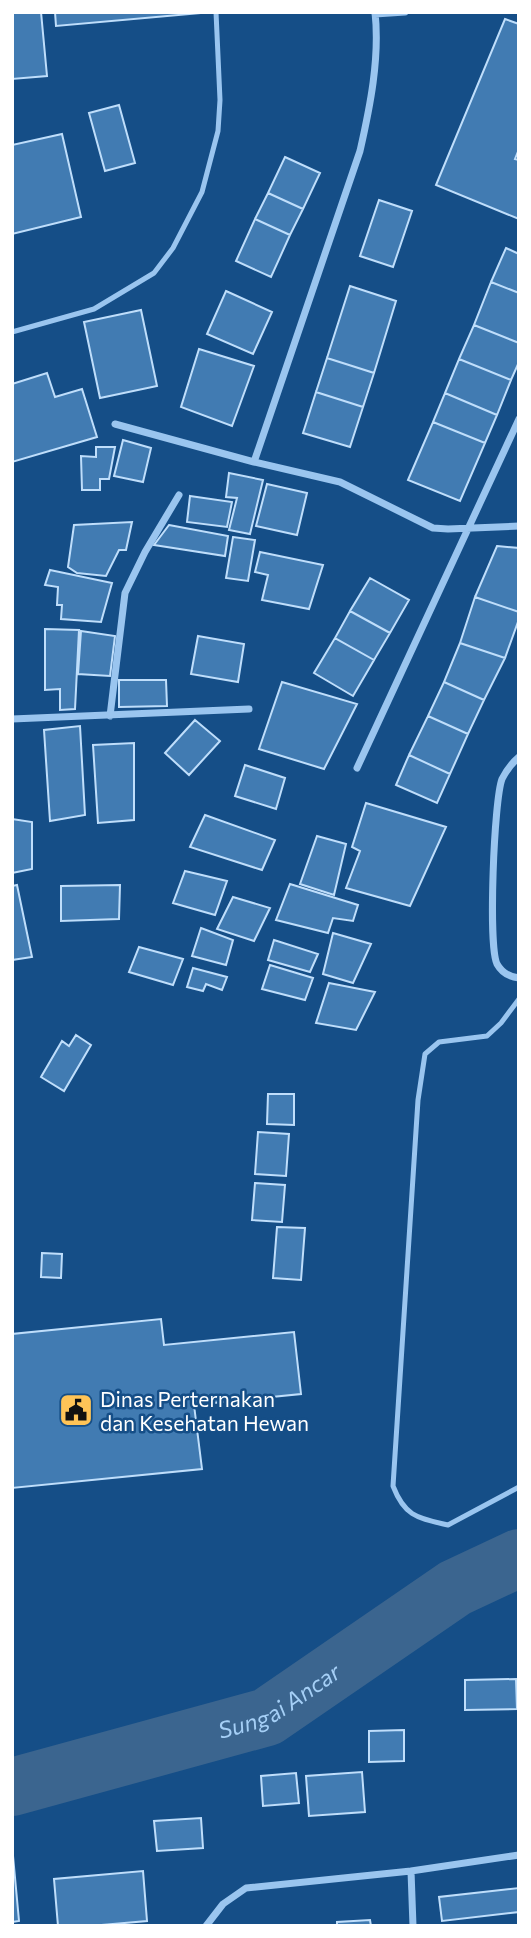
<svg xmlns="http://www.w3.org/2000/svg" width="531" height="1938" viewBox="0 0 531 1938" font-family="Commissioner,sans-serif">
  <style>
    .lines { fill: none; stroke-linecap: round; stroke-linejoin: round }
    .river { stroke: #3b658f; stroke-width: 58 }
    .building { fill: #417bb2; stroke: #bfdefb; stroke-width: 2 }
    .service { stroke: #9ac5ef; stroke-width: 5 }
    .minor { stroke: #9ac5ef; stroke-width: 7 }
    .labels { text-anchor: middle; dominant-baseline: central; stroke-width: 5; stroke-linejoin: round; paint-order: stroke }
    .poi-label { font-size: 21px; fill: #fff; stroke: #154e87; text-anchor: start }
    .water-label { font-size: 23px; font-style: italic; fill: #a5cff6; stroke: #154e87 }
  </style>
  <rect width="100%" height="100%" fill="#154e87"/>
  <g class="lines">
    <path class="river" id="s1" d="M 12,1787 L 267,1717 L 455,1588 L 519,1558"/>
  </g>
  <path class="building" d="M 12,12 L 41,12 L 47,76 L 12,79 Z
    M 55,12 L 212,12 L 56,26 Z
    M 505,19 L 519,24 L 519,149 L 515,159 L 519,160 L 519,219 L 436,185 Z
    M 119,105 L 135,163 L 105,171 L 89,113 Z
    M 62,134 L 81,217 L 12,234 L 12,145 Z
    M 285,157 L 320,173 L 303,209 L 268,193 Z
    M 268,193 L 303,209 L 290,235 L 255,219 Z
    M 379,200 L 412,211 L 393,267 L 360,256 Z
    M 255,219 L 290,235 L 271,277 L 236,261 Z
    M 506,248 L 519,254 L 519,293 L 491,282 Z
    M 491,282 L 519,293 L 519,343 L 474,325 Z
    M 350,286 L 396,301 L 374,373 L 327,358 Z
    M 226,291 L 272,312 L 253,354 L 207,334 Z
    M 141,310 L 157,386 L 100,398 L 84,322 Z
    M 474,325 L 519,343 L 519,362 L 511,380 L 459,359 Z
    M 199,349 L 254,366 L 232,426 L 181,407 Z
    M 327,358 L 374,373 L 363,407 L 316,392 Z
    M 459,359 L 511,380 L 497,415 L 445,393 Z
    M 47,373 L 55,397 L 82,389 L 97,437 L 12,462 L 12,384 Z
    M 316,392 L 363,407 L 350,447 L 303,433 Z
    M 445,393 L 497,415 L 485,443 L 433,422 Z
    M 433,422 L 485,443 L 460,501 L 408,480 Z
    M 123,440 L 151,448 L 143,482 L 114,476 Z
    M 96,447 L 115,447 L 109,479 L 100,479 L 100,490 L 82,490 L 81,456 L 96,457 Z
    M 229,473 L 263,480 L 250,534 L 229,530 L 237,498 L 226,497 Z
    M 267,484 L 307,493 L 297,535 L 256,526 Z
    M 190,496 L 232,502 L 227,527 L 187,522 Z
    M 132,522 L 126,550 L 119,550 L 106,576 L 77,573 L 68,567 L 74,525 Z
    M 169,525 L 228,536 L 225,556 L 154,545 Z
    M 233,537 L 255,540 L 248,581 L 226,578 Z
    M 497,546 L 519,548 L 519,612 L 475,597 Z
    M 260,552 L 323,565 L 309,609 L 262,600 L 268,575 L 255,572 Z
    M 50,570 L 112,583 L 101,622 L 61,619 L 62,605 L 57,605 L 58,587 L 45,585 Z
    M 370,578 L 409,600 L 390,633 L 350,611 Z
    M 475,597 L 519,612 L 519,619 L 505,658 L 460,643 Z
    M 350,611 L 390,633 L 374,660 L 335,638 Z
    M 45,629 L 79,630 L 75,709 L 60,710 L 60,689 L 45,690 Z
    M 81,631 L 115,636 L 110,676 L 78,674 Z
    M 198,636 L 244,644 L 238,682 L 191,674 Z
    M 335,638 L 374,660 L 353,696 L 314,673 Z
    M 460,643 L 505,658 L 484,700 L 444,682 Z
    M 119,680 L 166,680 L 167,706 L 119,707 Z
    M 282,682 L 357,704 L 324,769 L 259,749 Z
    M 444,682 L 484,700 L 468,734 L 428,716 Z
    M 428,716 L 468,734 L 450,774 L 409,755 Z
    M 195,720 L 220,741 L 189,775 L 165,753 Z
    M 80,726 L 85,815 L 50,821 L 44,730 Z
    M 134,743 L 134,820 L 98,823 L 93,745 Z
    M 409,755 L 450,774 L 437,803 L 396,785 Z
    M 245,765 L 285,778 L 276,809 L 235,796 Z
    M 366,803 L 446,827 L 410,906 L 346,888 L 360,851 L 352,847 Z
    M 205,815 L 275,840 L 262,870 L 190,847 Z
    M 12,819 L 32,822 L 32,869 L 12,873 Z
    M 317,836 L 346,844 L 334,895 L 300,884 Z
    M 185,871 L 227,881 L 215,915 L 173,903 Z
    M 290,884 L 358,905 L 353,921 L 333,918 L 328,933 L 276,920 Z
    M 17,885 L 32,957 L 12,960 L 12,886 Z
    M 120,885 L 119,919 L 61,921 L 61,886 Z
    M 233,897 L 270,908 L 254,941 L 217,929 Z
    M 201,928 L 233,940 L 226,965 L 192,956 Z
    M 333,933 L 371,944 L 353,983 L 323,974 Z
    M 274,940 L 318,954 L 310,972 L 268,960 Z
    M 139,947 L 183,959 L 173,985 L 129,972 Z
    M 270,965 L 313,978 L 305,1000 L 262,989 Z
    M 193,968 L 227,977 L 222,990 L 206,984 L 203,991 L 187,987 Z
    M 329,983 L 375,992 L 356,1030 L 316,1023 Z
    M 76,1035 L 91,1045 L 64,1091 L 41,1077 L 62,1041 L 69,1046 Z
    M 268,1094 L 294,1094 L 294,1125 L 267,1124 Z
    M 258,1132 L 289,1134 L 286,1176 L 255,1174 Z
    M 255,1183 L 285,1185 L 282,1222 L 252,1220 Z
    M 277,1227 L 305,1228 L 301,1280 L 273,1278 Z
    M 42,1253 L 62,1254 L 61,1278 L 41,1277 Z
    M 161,1319 L 164,1345 L 294,1332 L 301,1394 L 194,1405 L 202,1469 L 12,1488 L 12,1334 Z
    M 516,1679 L 517,1709 L 465,1710 L 465,1680 Z
    M 404,1730 L 404,1761 L 369,1762 L 369,1731 Z
    M 362,1772 L 365,1812 L 309,1816 L 306,1776 Z
    M 296,1773 L 299,1803 L 263,1806 L 261,1776 Z
    M 201,1818 L 203,1848 L 157,1851 L 154,1821 Z
    M 12,1845 L 19,1921 L 12,1922 Z
    M 143,1871 L 147,1921 L 90,1926 L 58,1926 L 54,1879 Z
    M 519,1888 L 519,1912 L 442,1921 L 439,1897 Z
    M 370,1920 L 371,1926 L 337,1926 L 337,1922 Z"/>
  <g class="lines">
    <path class="service" d="M 12,332 L 94,309 L 154,273 L 173,248 L 202,192 L 218,131 L 220,100 L 216,12
      M 519,999 L 501,1023 L 487,1036 L 439,1042 L 425,1054 L 418,1100 L 393,1486 C 405,1517 418,1518 448,1525 L 519,1487"/>
    <path class="minor" d="M 375,14 L 405,12
      M 115,424 L 254,462 L 340,482 L 433,528 L 448,529 L 519,526
      M 254,462 L 360,151 C 370,107 380,58 375,12
      M 110,716 L 125,593 L 145,552 L 179,495
      M 12,719 L 249,709
      M 519,757 C 512,763 506,771 502,779 C 494,800 488,945 497,964 C 502,973 509,977 519,978
      M 357,768 L 519,419
      M 206,1926 L 223,1904 L 246,1888 L 411,1871
      M 413,1926 L 411,1871 L 519,1855"/>
  </g>
  <defs>
    <g id="civic-square" transform="scale(1.75)"><rect x="-9" y="-9" width="18" height="18" rx="4" fill="#ffc457" stroke="#154e87"/><path d="M-.6-6.5H3V-4.5H.6V-3L4-1V1h2V6H-6V1h2V-1L-.6-3ZM-1.2 2.5V6h2.4V2.5Z" fill="#111"/></g>
  </defs>
  <g fill-rule="evenodd">
    <use href="#civic-square" x="76" y="1410"/>
  </g>
  <g class="labels">
    <g class="poi-label">
      <text x="100" y="1398">Dinas Perternakan<tspan x="100" dy="24">dan Kesehatan Hewan</tspan></text>
    </g>
    <g class="water-label">
      <text stroke="none"><textPath href="#s1" startOffset="282">Sungai Ancar</textPath></text>
    </g>
  </g>
  <rect width="531" height="1938" fill="none" stroke="#ffffff" stroke-width="28"/>
</svg>
